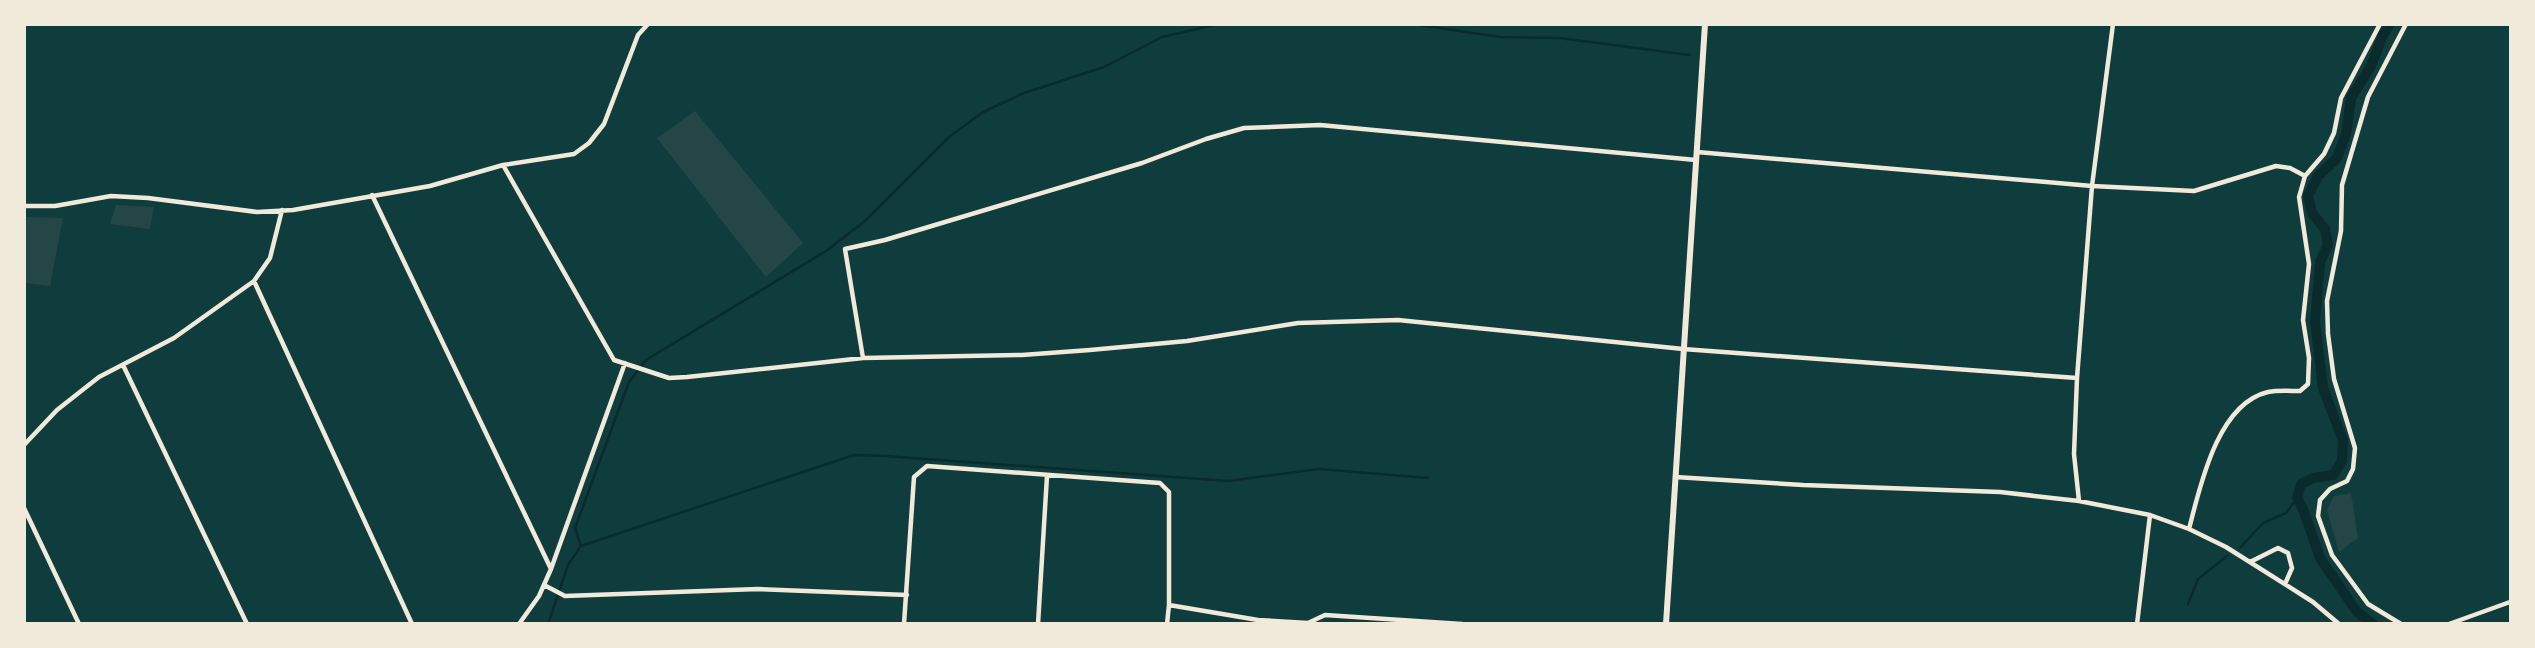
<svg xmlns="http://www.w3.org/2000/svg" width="2535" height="648" viewBox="0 0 2535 648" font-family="Overpass,sans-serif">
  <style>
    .green { fill: #244646 }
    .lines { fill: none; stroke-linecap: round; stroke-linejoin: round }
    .stream { stroke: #0a2a2b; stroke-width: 2.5 }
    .canal { stroke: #0a2a2b; stroke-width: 10 }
    .minor { stroke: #f1e9da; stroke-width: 4.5 }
    .secondary { stroke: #f1e9da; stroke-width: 6 }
  </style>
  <rect width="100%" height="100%" fill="#0f3d3e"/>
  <path class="green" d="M 695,111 L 803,243 L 766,277 L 657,138 Z
    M 116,205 L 154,207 L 150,229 L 110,224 Z
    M 25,217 L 63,218 L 50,286 L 25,283 Z
    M 2351,493 L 2358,538 L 2339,552 L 2327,510 L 2334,496 Z"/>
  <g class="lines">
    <path class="stream" d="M 1412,24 L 1500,37 L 1559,38 L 1690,55
      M 581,546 L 575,528 L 629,382 L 646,360 L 826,251 L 865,221 L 949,137 L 983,112 L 1024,93 L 1104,67 L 1162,37 L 1219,24
      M 2240,548 L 2263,523 L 2286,513 L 2297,498
      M 2188,604 L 2198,579 L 2227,556
      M 548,624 L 568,565 L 581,546 L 854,455 L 885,456 L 1228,481 L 1319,469 L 1428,478"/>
    <path class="canal" d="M 2373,624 L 2357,612 L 2320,558 L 2303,509 L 2297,498 L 2301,484 L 2313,478 L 2333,475 L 2342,461 L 2343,441 L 2323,388 L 2315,322 L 2320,262 L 2328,245 L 2325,229 L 2312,213 L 2308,196 L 2318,176 L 2337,158 L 2346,134 L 2351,98 L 2371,66 L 2383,35 L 2390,24"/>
    <path class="minor" d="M 1697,152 L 2092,186 L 2194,191 L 2276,166 L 2290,168 L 2305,176
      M 503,165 L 614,360 L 669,378 L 687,377 L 863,358 L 1022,355 L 1090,350 L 1187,341 L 1298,323 L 1398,320 L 1683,349 L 2077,378
      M 372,195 L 551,569
      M 24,206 L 55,206 L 111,196 L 148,198 L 257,212 L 293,210 L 430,186 L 503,165 L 574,154 L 589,143 L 604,124 L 638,35 L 648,24
      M 254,281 L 412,624
      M 863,358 L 845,249 L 885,240 L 1142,163 L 1206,139 L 1244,128 L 1320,125 L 1696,160
      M 123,365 L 247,624
      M 24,445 L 57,410 L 99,377 L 174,338 L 254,281 L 270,258 L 282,210
      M 1675,477 L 1803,485 L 2000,492 L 2079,501 L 2150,515 L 2189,529 L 2226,547 L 2313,602 L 2339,624
      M 2079,501 L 2074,454 L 2077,378 L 2092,186 L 2113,24
      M 24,508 L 79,624
      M 2189,529 C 2200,487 2217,404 2268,392 C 2278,390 2290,391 2300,391 L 2308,384 L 2309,358 L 2303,320 L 2309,264 L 2299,197 L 2305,176 L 2324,154 L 2334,133 L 2341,98 L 2380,24
      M 2250,562 L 2278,548 L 2288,553 L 2292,568 L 2285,584
      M 544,585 L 565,596 L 758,589 L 907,595
      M 1169,605 L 1258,620 L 1308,623 L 1325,615 L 1462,624
      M 519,624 L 539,596 L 551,569 L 625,363
      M 904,624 L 914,477 L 927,466 L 1160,483 L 1169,492 L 1169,605 L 1167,624
      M 1038,624 L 1047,476
      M 2137,624 L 2150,515
      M 2401,624 L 2368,604 L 2332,555 L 2318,516 L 2320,500 L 2330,489 L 2347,481 L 2353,469 L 2355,448 L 2334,379 L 2328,334 L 2327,301 L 2341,231 L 2342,185 L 2368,97 L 2406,24
      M 2449,624 L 2510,602"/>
    <path class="secondary" d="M 1666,624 L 1705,24"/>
  </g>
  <rect width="2535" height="648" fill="none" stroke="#f1e9da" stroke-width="52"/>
</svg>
